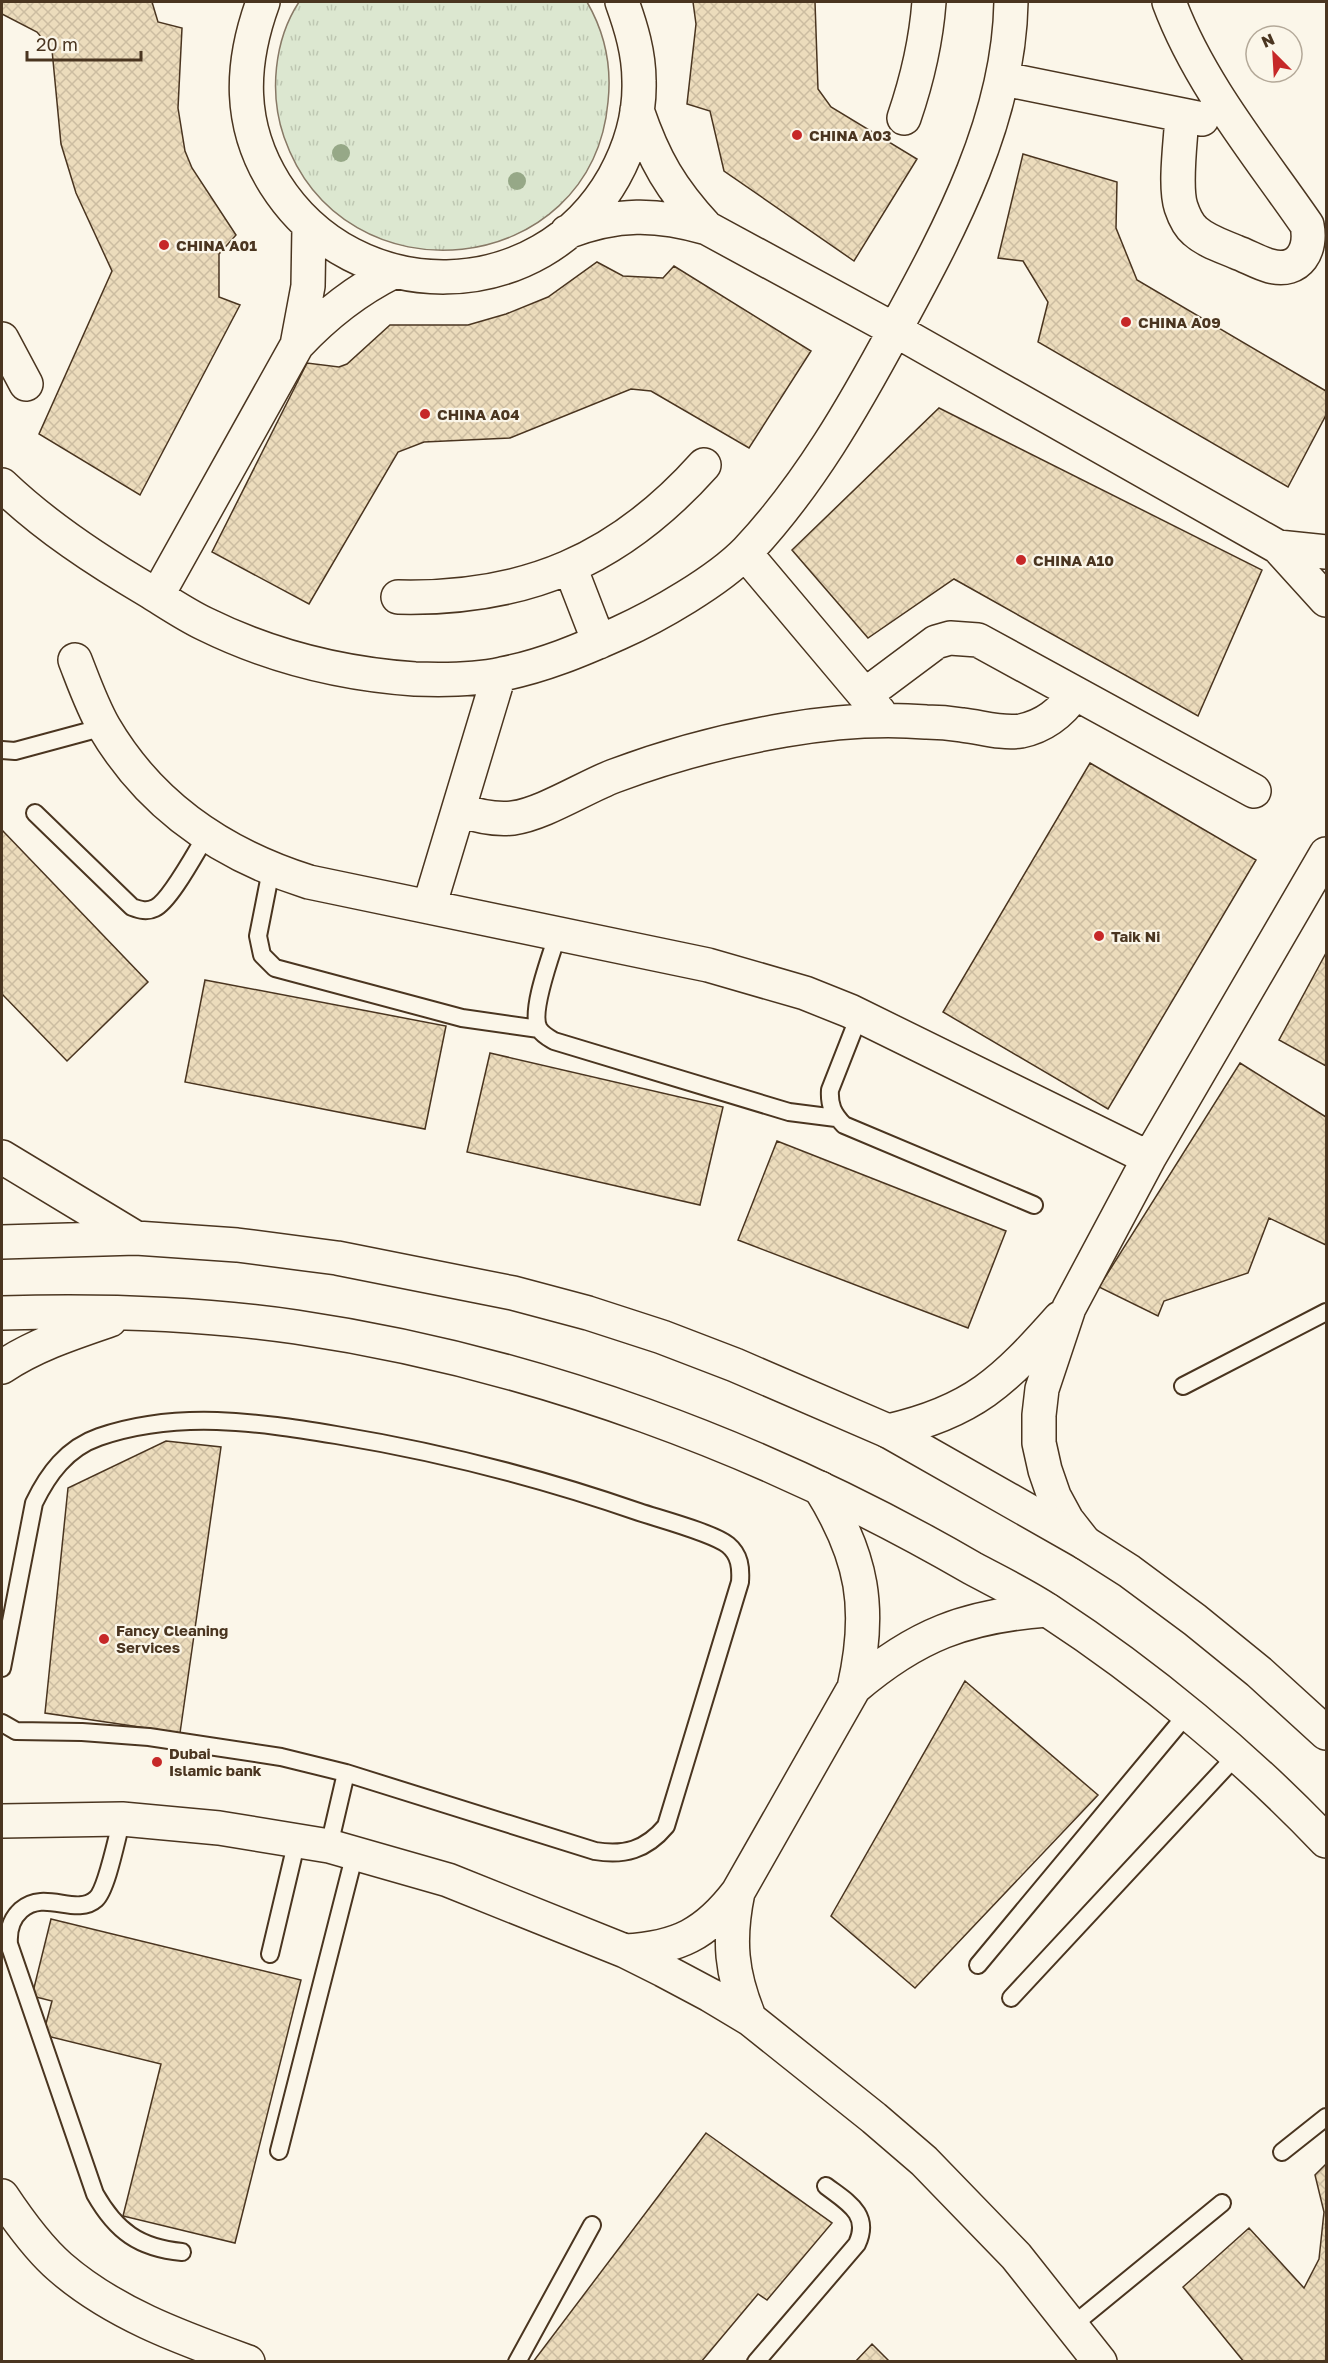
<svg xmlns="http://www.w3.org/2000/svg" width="1328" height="2363" viewBox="0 0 1328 2363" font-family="'Golos Text',sans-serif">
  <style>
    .grass { fill: url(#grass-tufts); stroke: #887966; stroke-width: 1.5 }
    .building { fill: url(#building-cross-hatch); stroke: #4a3520; stroke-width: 1.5 }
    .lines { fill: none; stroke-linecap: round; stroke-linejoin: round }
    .service-casing { stroke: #4a3520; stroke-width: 20 }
    .minor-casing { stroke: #4a3520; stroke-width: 36 }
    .tertiary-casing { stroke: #4a3520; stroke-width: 36 }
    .service { stroke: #fbf6e9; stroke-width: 16 }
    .minor { stroke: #fbf6e9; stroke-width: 33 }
    .tertiary { stroke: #fbf6e9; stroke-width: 33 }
    .tree { fill: #96a887 }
    .poi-dot { fill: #c62828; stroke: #fbf6e9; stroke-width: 2 }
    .labels { text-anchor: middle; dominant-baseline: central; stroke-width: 4.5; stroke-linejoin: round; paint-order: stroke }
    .poi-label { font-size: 15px; font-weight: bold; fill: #4a3520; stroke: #fbf6e9; text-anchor: start }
  </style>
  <defs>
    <pattern id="grass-tufts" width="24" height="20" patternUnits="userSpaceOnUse" patternTransform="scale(1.5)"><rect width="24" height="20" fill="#dce7d0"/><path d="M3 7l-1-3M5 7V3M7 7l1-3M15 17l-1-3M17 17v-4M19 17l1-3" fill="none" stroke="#bec7b2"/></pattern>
    <pattern id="building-cross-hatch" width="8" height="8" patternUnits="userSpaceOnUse" patternTransform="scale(1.5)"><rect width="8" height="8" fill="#ecdcbc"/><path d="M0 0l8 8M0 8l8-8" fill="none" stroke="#ccbda1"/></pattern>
  </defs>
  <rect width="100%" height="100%" fill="#fbf6e9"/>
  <path class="grass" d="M 299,2 L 587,2 C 605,33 612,66 608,102 C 592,279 343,306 284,137 C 269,94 274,40 299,2 Z"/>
  <path class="building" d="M 2,2 L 152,2 L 158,22 L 182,28 L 178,108 L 185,151 L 192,168 L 236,235 L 219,254 L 219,297 L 240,305 L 140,495 L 39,434 L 112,271 L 76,193 L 61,144 L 52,50 L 37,32 L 2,14 Z
    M 693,2 L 815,2 L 818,89 L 831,107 L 917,159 L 854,261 L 724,171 L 710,111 L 687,104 L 696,24 Z
    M 1023,154 L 1117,182 L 1116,228 L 1137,280 L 1326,391 L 1326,415 L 1288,487 L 1038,342 L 1048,302 L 1023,261 L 998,258 Z
    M 597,262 L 623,276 L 663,278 L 674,266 L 811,351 L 749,448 L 651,391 L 631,389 L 510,438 L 424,442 L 398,452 L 309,604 L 212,552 L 307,363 L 339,367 L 347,364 L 390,325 L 468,325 L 506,314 L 548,297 Z
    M 939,408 L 1262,570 L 1198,716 L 954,579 L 868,638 L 792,550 Z
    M 1090,763 L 1256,860 L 1108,1109 L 943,1012 Z
    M 2,830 L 148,982 L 67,1061 L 2,994 Z
    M 1326,953 L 1326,1066 L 1279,1040 Z
    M 205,980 L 446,1026 L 425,1129 L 185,1082 Z
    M 490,1053 L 723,1107 L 700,1205 L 467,1152 Z
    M 1240,1063 L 1326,1117 L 1326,1245 L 1269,1218 L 1248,1273 L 1164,1301 L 1158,1316 L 1099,1287 Z
    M 777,1141 L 1006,1231 L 968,1328 L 738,1240 Z
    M 166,1441 L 221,1447 L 180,1733 L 45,1713 L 68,1488 Z
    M 965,1681 L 1098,1795 L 915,1988 L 831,1916 Z
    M 51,1919 L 301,1980 L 235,2243 L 123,2216 L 161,2064 L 43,2035 L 52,2001 L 32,1996 Z
    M 706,2133 L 832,2223 L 767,2300 L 758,2294 L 701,2362 L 533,2362 Z
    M 1326,2164 L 1326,2362 L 1244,2362 L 1183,2287 L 1249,2228 L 1304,2288 L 1319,2259 L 1324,2212 L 1315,2175 Z
    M 872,2344 L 890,2362 L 855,2362 Z"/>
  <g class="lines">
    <g class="service-casing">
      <path id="service" d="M 2,750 L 15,751 L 104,727
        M 35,813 L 132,907 C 140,910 147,912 155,908 C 170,901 196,852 206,836
        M 271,870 L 258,936 L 262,955 L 275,968 L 462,1018 L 539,1029
        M 558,933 C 552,953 529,1012 539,1029 C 543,1035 549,1038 554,1041 L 789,1112 L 836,1118
        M 859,1016 L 830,1090 C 829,1105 833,1114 844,1125 L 1034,1205
        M 1183,1386 L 1326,1312
        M 2,1668 L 34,1503 C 48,1474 67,1448 99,1437 C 178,1410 256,1422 336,1435 C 439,1452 541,1478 639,1512 C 660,1519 713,1533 728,1545 C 740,1555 741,1568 740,1582 L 666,1826 C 646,1850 624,1856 595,1851 L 346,1773 L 281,1757 L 149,1737 L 82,1732 L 16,1731 L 2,1723
        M 122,1819 C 117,1836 107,1889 96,1899 C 76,1917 45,1889 21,1910 C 11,1919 8,1931 9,1944 L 95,2194 C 116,2231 139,2248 182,2252
        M 329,1846 L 346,1773
        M 270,1954 L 297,1840
        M 978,1965 L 1187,1714
        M 1011,1998 L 1236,1756
        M 279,2151 L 355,1853
        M 1282,2152 L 1326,2117
        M 1073,2325 L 1222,2203
        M 517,2362 L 592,2225
        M 756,2362 L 857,2244 C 871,2214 847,2202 826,2186"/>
    </g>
    <g class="minor-casing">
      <path id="minor" d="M 263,2 C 240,65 238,125 275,184 C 355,310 540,308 614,177 C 630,148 640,114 639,81 C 639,53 631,27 622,2
        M 1169,2 C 1199,83 1258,154 1307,225 C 1312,249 1300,274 1270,266 C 1259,263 1247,256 1236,252 C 1222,246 1206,241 1195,231 C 1188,225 1184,216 1181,207 C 1174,186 1181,139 1182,115
        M 1004,79 L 1202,119
        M 637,110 C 654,160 671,189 707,228
        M 904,118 C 917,80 926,42 929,2
        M 567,232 C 617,213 656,213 707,228 L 895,330 L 1278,547 L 1326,600
        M 2,339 L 26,384
        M 297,345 L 308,286 L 309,227
        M 2,485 C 46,527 96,560 149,591 C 167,602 186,615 205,624 C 272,657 342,674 415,679 C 443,680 475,680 502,674 C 543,666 581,650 619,633 C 657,616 718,581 747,551 C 809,485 854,406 896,328 C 951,227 1009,119 1011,2
        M 1278,547 L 1326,552
        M 745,553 L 879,712
        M 570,567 L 599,642
        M 157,596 L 297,345 C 326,314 355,291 393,272
        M 398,597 C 526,600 619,560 704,465
        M 75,660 C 84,683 92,706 104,727 C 151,807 223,855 309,882 L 708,965 L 805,993 L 850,1011 L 1149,1158
        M 865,695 L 936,642 L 950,638 L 978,640 L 1254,791
        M 460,810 C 477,816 495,820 513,818 C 543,814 585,787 614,776 C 670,755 727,740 785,730 C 831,722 879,718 926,722 C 938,722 950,723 962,725 C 981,727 1001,734 1021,731 C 1045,726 1061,713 1075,693
        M 429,907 L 499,675
        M 888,1431 C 973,1412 1004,1381 1060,1318
        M 1085,1543 L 1067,1520 L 1054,1496 L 1045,1470 L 1039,1443 L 1039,1415 L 1042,1389 L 1069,1308 L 1149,1158 L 1326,854
        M 854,1688 C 916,1635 966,1616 1047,1610
        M 2,1821 L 122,1819 L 219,1828 L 329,1846 L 448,1880 L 625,1951 L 663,1970 L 710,1995 L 750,2019 L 874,2118 L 924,2161 L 1016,2256 L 1100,2362
        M 738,1892 C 728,1940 731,1974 750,2019
        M 625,1951 C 678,1948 706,1934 738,1892 L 854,1688 C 872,1609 863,1557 820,1488"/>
    </g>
    <g class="tertiary-casing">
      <path id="tertiary" d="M 2,1157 L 136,1238
        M 2,1242 L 136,1238 L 237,1245 L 337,1258 L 513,1293 L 588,1313 L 662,1337 L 735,1365 L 888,1431 L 1085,1543 L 1129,1571 L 1195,1620 L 1259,1672 L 1326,1733
        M 2,1313 C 99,1310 199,1313 296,1327 C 533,1362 765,1448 972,1568 C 998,1582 1025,1595 1049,1611 C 1147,1675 1246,1757 1326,1841
        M 2,1367 C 35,1345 72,1333 110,1320
        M 2,2196 C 18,2220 38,2248 60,2267 C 114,2314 182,2338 248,2362"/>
    </g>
    <use href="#service" class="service"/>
    <use href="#minor" class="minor"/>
    <use href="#tertiary" class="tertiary"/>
  </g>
  <g class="tree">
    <circle cx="341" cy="153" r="9"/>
    <circle cx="517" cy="181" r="9"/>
  </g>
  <g class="poi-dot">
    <circle cx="797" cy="135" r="6"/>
    <circle cx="164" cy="245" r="6"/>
    <circle cx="1126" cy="322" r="6"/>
    <circle cx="425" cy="414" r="6"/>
    <circle cx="1021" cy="560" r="6"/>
    <circle cx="1099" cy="936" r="6"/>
    <circle cx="104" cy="1639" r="6"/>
    <circle cx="157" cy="1762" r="6"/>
  </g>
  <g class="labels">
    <g class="poi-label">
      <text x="809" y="135">CHINA A03</text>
      <text x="176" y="245">CHINA A01</text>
      <text x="1138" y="322">CHINA A09</text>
      <text x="437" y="414">CHINA A04</text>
      <text x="1033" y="560">CHINA A10</text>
      <text x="1111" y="936">Taik Ni</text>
      <text x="116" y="1630">Fancy Cleaning<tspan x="116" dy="17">Services</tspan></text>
      <text x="169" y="1753">Dubai<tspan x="169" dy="17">Islamic bank</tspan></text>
    </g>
  </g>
  <rect width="1328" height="2363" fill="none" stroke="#4a3520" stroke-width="6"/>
  <g transform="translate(1274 54) rotate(336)"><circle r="28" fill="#fbf6e9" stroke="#b4a999" stroke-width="1.5"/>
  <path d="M0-4.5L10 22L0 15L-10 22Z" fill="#c62828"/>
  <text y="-9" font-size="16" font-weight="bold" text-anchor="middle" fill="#4a3520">N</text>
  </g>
  <path d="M27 51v9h114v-9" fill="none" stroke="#4a3520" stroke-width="3"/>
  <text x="36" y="51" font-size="18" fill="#4a3520" stroke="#fbf6e9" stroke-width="4.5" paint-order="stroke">20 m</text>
</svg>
